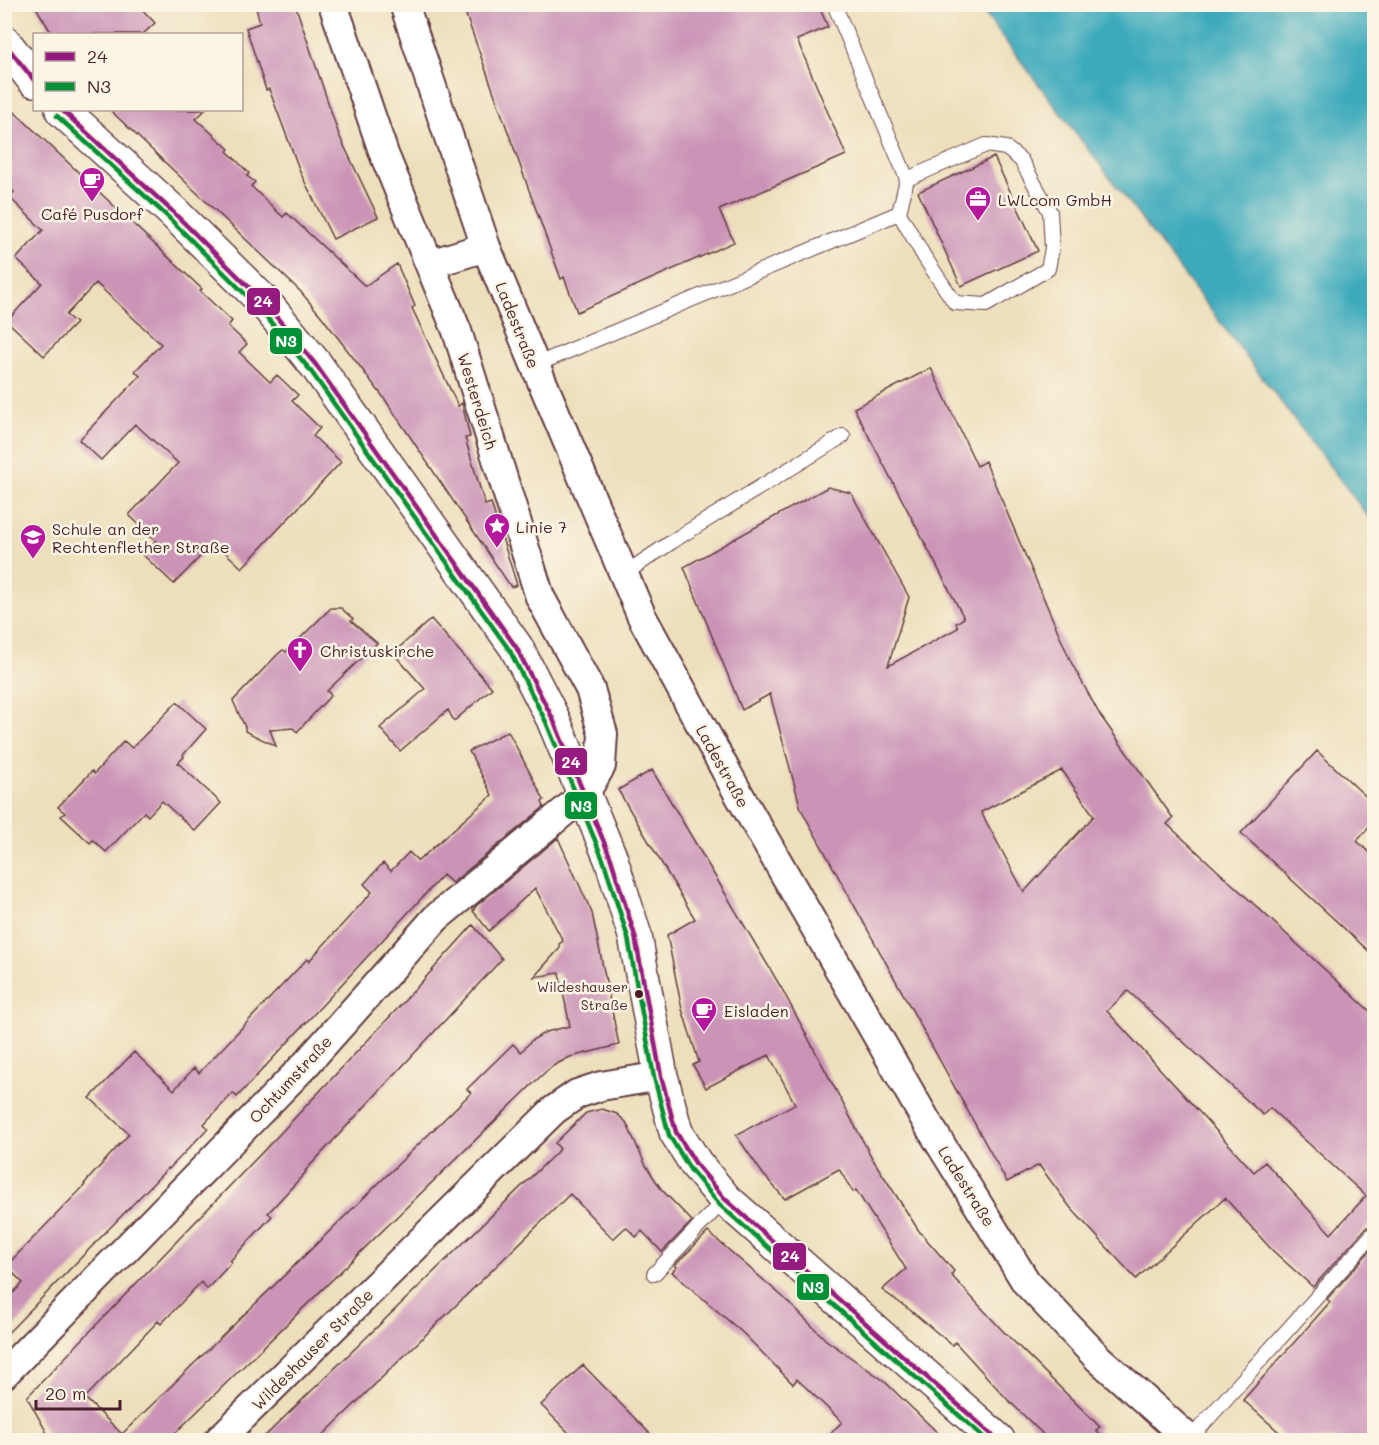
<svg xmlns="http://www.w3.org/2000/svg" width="1379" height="1445" viewBox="0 0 1379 1445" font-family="Mali,sans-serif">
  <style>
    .water { fill: #3daabc; stroke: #446474; stroke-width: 1.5 }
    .building { fill: #cb94b7; fill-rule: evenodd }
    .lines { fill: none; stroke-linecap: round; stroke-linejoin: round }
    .service-casing { stroke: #623c41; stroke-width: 16 }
    .minor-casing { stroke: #623c41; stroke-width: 32 }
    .tertiary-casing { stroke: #623c41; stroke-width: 36 }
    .service { stroke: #fff; stroke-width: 14 }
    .minor { stroke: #fff; stroke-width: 28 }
    .tertiary { stroke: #fff; stroke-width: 33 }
    .bus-1-casing { stroke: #fcf5e5; stroke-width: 9 }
    .bus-2-casing { stroke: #fcf5e5; stroke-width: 9 }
    .bus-1 { stroke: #951b81; stroke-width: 4.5 }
    .bus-2 { stroke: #009035; stroke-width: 4.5 }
    .bus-dot { fill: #4a1f2b; stroke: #fcf5e5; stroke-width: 2 }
    .labels { text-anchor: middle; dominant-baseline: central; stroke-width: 5; stroke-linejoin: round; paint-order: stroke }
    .bus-label { font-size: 14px; fill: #4a1f2b; stroke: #fcf5e5; text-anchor: end }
    .poi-label { font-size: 16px; fill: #4a1f2b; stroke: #fcf5e5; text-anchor: start }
    .street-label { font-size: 16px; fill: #4a1f2b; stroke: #fcf5e5 }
    .line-badge { stroke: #fcf5e5; stroke-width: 2 }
    .badge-label { font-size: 16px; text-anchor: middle; font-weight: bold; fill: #fff }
  </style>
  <rect width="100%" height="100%" fill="#fcf5e5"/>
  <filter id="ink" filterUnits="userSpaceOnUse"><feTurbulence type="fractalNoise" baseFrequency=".0167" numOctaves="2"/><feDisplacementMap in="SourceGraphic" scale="12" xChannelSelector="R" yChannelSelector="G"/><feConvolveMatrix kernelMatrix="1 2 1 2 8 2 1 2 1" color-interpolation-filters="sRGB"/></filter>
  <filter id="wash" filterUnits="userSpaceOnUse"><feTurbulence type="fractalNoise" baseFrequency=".008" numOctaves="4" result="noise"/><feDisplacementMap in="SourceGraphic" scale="24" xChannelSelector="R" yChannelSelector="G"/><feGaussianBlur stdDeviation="1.35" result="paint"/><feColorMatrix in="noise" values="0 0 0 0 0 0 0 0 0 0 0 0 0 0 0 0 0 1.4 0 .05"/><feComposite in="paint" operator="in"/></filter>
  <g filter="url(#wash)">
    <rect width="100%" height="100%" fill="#eddfbc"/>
    <path class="water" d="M 978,5 L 1374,5 L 1374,524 Z"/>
    <g id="blocks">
      <path class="building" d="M 34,4 L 137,4 L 155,23 L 143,34 L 52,34 Z
        M 255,4 L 295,4 L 339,135 L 378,217 L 333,239 L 301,174 L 269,89 L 266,90 L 246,28 L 260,23 Z
        M 462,4 L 818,4 L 828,27 L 797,40 L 846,155 L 719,210 L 734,242 L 577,312 L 564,277 L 561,279 Z
        M 4,102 L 202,289 L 200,291 L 232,321 L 228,326 L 247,344 L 239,352 L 270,382 L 277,375 L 298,395 L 292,401 L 320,428 L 313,436 L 341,462 L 242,568 L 214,542 L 174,584 L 143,555 L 156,541 L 129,515 L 178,463 L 135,424 L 101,460 L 79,440 L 140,376 L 135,371 L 161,344 L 96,283 L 66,315 L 76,323 L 44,356 L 7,321 L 42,283 L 16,259 L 43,230 L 9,197 L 14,192 L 4,183 Z
        M 110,110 L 205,110 L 196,119 L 229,149 L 227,151 L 249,173 L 247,176 L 255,182 L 251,186 L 283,217 L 287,213 L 365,286 L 397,264 L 415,306 L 412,308 L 458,406 L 462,403 L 470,437 L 465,438 L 477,478 L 485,505 L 491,503 L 517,585 L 511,587 L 384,398 L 322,317 L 300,291 Z
        M 994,157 L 1038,251 L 961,286 L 918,192 Z
        M 931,368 L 977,466 L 985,461 L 1071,662 L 1100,715 L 1173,818 L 1167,824 L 1374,1015 L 1374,1224 L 1367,1227 L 1313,1287 L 1272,1250 L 1225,1198 L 1136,1279 L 1070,1207 L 1039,1165 L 1007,1182 L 801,809 L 770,694 L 742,710 L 684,567 L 828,487 L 851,493 L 909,597 L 888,666 L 958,628 L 956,623 L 964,618 L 854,408 ZM 1062,770 L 1094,816 L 1024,892 L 981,812 ZM 1128,991 L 1263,1115 L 1270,1108 L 1366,1196 L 1331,1234 L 1265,1162 L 1254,1172 L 1107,1011 Z
        M 331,608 L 341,608 L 353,619 L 351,621 L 377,643 L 327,691 L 331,695 L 297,732 L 293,728 L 270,730 L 276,746 L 245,731 L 245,727 L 233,701 L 278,654 L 283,650 L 286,652 Z
        M 431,619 L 492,688 L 454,721 L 448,710 L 400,751 L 380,728 L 425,689 L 393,653 Z
        M 177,702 L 206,729 L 183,755 L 184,757 L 178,763 L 221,803 L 195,831 L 162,801 L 148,816 L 144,812 L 106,852 L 93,840 L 90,843 L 61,816 L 65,813 L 58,807 L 92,771 L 94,774 L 124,741 L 132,748 Z
        M 508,731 L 544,800 L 542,802 L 544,807 L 452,883 L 443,875 L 237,1097 L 233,1093 L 204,1124 L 208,1128 L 169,1169 L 168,1168 L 4,1337 L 4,1302 L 23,1283 L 6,1266 L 85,1185 L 84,1184 L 129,1134 L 90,1098 L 134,1052 L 174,1090 L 194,1068 L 199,1073 L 307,959 L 309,961 L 372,892 L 364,884 L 383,863 L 391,871 L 409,852 L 418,861 L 492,795 L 469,751 Z
        M 1317,751 L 1374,804 L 1374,822 L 1357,841 L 1374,857 L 1374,956 L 1241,833 Z
        M 652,770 L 782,989 L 872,1158 L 919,1231 L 954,1271 L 951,1275 L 1002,1330 L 1100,1427 L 1096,1430 L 1107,1440 L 1049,1440 L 1007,1399 L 955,1342 L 952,1345 L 910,1310 L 882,1290 L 906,1269 L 856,1190 L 853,1192 L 839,1169 L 785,1199 L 763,1174 L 736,1135 L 795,1104 L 769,1055 L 706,1088 L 693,1065 L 699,1062 L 682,1009 L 667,935 L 695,919 L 618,790 Z
        M 558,838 L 592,913 L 619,1045 L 570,1057 L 553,1066 L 541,1076 L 168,1440 L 51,1440 L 27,1397 L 273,1141 L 399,1007 L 473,925 L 502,959 L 305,1171 L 306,1172 L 268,1213 L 272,1216 L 230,1261 L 232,1262 L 207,1289 L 201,1282 L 161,1324 L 158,1321 L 85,1398 L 122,1434 L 471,1093 L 467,1089 L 513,1044 L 521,1052 L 532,1040 L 546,1032 L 570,1026 L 559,973 L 534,977 L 560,948 L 559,944 L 563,941 L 535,888 L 489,931 L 473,911 L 476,906 Z
        M 602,1109 L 617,1114 L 626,1122 L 645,1164 L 661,1189 L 692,1221 L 662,1252 L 642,1231 L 636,1237 L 626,1227 L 613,1239 L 570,1194 L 318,1440 L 261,1440 L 560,1149 L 555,1143 L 586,1113 Z
        M 708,1232 L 783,1297 L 826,1340 L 883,1380 L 945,1440 L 824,1440 L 842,1422 L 797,1379 L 793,1384 L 744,1334 L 672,1272 L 677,1267 L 675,1265 Z
        M 1374,1246 L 1374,1440 L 1288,1440 L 1243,1400 L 1330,1302 L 1327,1299 Z
        M 583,1365 L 615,1398 L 656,1440 L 576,1440 L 541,1405 Z"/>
    </g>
  </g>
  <g filter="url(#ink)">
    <use href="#blocks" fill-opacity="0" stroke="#623c41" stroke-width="1.5"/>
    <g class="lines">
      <g class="service-casing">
        <path id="service" d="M 834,4 L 907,179
          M 535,365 L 899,213 L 925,258 L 955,303 L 986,305 L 1048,269 L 1052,248 L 1050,212 L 1021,160 L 1006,148 L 986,145 L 907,179 L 899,213
          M 624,574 L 679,537 L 843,436
          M 654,1274 L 725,1199
          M 1189,1440 L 1374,1233"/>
      </g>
      <g class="minor-casing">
        <path id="minor" d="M 404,4 L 486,247 L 535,365 L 642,617 L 737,791 L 928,1124 L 1026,1282 L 1099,1359 L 1190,1440
          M 430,264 L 486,247
          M 4,1374 L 306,1064 L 436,918 L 584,795 L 601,766 L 603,734 L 590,689 L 540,597 L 457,331 L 384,154 L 333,4
          M 219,1440 L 554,1110 L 577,1094 L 601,1086 L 661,1076"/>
      </g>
      <g class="tertiary-casing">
        <path id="tertiary" d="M 4,42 L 34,80
          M 62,110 L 172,211 L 265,303 L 316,365 L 516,647 L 553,719 L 611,859 L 635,936 L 661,1076 L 676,1132 L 696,1164 L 725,1199 L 998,1440"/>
      </g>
      <use href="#service" class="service"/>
      <use href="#minor" class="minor"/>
      <use href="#tertiary" class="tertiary"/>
      <g class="bus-1-casing">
        <path id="bus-1" d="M 4,43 L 34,80
          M 62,110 L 172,211 L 265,303 L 316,365 L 516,647 L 553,719 L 611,859 L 635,936 L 661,1076 L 676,1132 L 696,1164 L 725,1199 L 998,1440"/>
      </g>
      <g class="bus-2-casing">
        <path id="bus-2" d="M 57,116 L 167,216 L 259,308 L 310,370 L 510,651 L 546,722 L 604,862 L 628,938 L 654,1077 L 669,1135 L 690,1169 L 720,1205 L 987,1440"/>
      </g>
      <use href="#bus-1" class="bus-1"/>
      <use href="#bus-2" class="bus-2"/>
    </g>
  </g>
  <defs>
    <g id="cafe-pin" transform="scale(1.35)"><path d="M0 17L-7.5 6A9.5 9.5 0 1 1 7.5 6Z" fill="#b5179e" stroke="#fcf5e5"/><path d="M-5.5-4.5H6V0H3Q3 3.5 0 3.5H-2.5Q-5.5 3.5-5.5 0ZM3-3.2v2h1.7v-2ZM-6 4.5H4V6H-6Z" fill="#fff"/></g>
    <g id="office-pin" transform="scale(1.35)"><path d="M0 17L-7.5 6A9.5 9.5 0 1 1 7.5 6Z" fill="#b5179e" stroke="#fcf5e5"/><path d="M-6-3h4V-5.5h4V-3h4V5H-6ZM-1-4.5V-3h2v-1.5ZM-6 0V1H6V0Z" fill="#fff"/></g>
    <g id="sight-pin" transform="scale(1.35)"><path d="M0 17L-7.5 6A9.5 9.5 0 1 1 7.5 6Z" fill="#b5179e" stroke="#fcf5e5"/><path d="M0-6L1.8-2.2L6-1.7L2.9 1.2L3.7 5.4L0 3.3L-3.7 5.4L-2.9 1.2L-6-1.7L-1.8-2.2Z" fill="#fff"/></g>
    <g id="school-pin" transform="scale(1.35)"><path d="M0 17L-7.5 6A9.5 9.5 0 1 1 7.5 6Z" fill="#b5179e" stroke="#fcf5e5"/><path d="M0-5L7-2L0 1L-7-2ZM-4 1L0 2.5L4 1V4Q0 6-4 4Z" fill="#fff"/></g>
    <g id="church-pin" transform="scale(1.35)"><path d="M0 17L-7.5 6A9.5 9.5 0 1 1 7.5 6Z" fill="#b5179e" stroke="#fcf5e5"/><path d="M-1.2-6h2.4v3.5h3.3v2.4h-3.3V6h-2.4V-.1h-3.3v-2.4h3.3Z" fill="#fff"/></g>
  </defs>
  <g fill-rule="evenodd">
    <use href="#cafe-pin" x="92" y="180"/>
    <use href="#office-pin" x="978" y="199"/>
    <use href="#sight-pin" x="497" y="526"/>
    <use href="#school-pin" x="33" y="537"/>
    <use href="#church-pin" x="300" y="650"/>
    <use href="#cafe-pin" x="704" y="1010"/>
  </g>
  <circle class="bus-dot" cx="639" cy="994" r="5"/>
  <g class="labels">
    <g class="bus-label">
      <text x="628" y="986">Wildeshauser<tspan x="628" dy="18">Straße</tspan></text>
    </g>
    <g class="poi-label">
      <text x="998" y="199">LWLcom GmbH</text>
      <text x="92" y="213" text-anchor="middle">Café Pusdorf</text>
      <text x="516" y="526">Linie 7</text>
      <text x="52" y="528">Schule an der<tspan x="52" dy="18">Rechtenflether Straße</tspan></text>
      <text x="320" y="650">Christuskirche</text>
      <text x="724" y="1010">Eisladen</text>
    </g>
    <g class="street-label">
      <text transform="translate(518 325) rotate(68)">Ladestraße</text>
      <text transform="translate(478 401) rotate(73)">Westerdeich</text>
      <text transform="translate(723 766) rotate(61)">Ladestraße</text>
      <text transform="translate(290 1079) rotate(-47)">Ochtumstraße</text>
      <text transform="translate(967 1186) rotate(58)">Ladestraße</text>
      <text transform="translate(312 1349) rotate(-45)">Wildeshauser Straße</text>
    </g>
  </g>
  <g class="line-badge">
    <rect x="246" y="287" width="35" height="29" rx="6" fill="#951b81"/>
    <rect x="269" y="327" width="34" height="28" rx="6" fill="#009035"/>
    <rect x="554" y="747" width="34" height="29" rx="6" fill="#951b81"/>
    <rect x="564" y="791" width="34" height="29" rx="6" fill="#009035"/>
    <rect x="772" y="1242" width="35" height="29" rx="6" fill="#951b81"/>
    <rect x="796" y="1273" width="34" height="28" rx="6" fill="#009035"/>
  </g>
  <g class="badge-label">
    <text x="263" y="307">24</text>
    <text x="286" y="347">N3</text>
    <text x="571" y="768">24</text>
    <text x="581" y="812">N3</text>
    <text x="790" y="1262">24</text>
    <text x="813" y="1293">N3</text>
  </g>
  <rect width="1379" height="1445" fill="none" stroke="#fcf5e5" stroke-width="24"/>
  <rect x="33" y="33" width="210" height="78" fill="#fcf5e5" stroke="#b59f9b" stroke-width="1.5"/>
  <rect x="45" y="52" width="30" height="9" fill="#951b81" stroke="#b59f9b" stroke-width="1.5"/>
  <text x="87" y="63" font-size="18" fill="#4a1f2b">24</text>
  <rect x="45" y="82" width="30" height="9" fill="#009035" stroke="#b59f9b" stroke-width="1.5"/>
  <text x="87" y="93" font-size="18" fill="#4a1f2b">N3</text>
  <path d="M36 1400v9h84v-9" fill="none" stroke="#4a1f2b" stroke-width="3"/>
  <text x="45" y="1400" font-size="18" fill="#4a1f2b" stroke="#fcf5e5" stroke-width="4.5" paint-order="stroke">20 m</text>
</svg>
